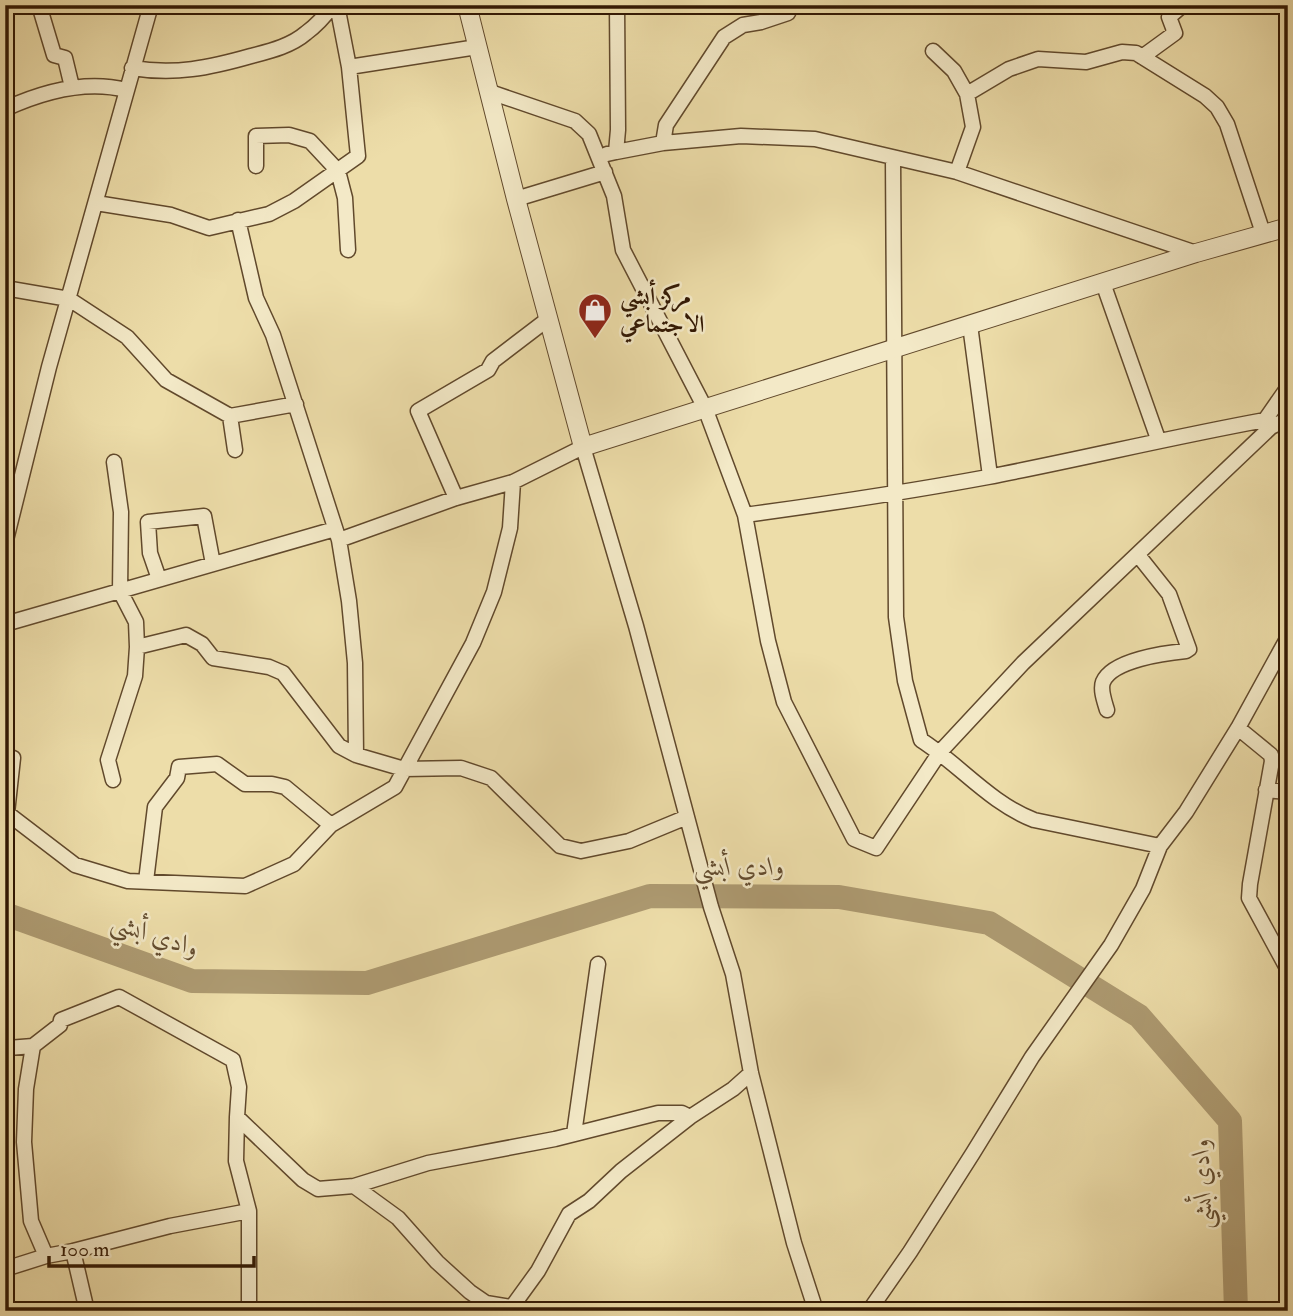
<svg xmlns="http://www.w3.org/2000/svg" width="1293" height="1316" viewBox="0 0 1293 1316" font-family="'IM FELL Double Pica',Amiri,serif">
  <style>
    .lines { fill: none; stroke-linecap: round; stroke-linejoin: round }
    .river { stroke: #ad9a71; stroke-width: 24 }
    .minor-casing { stroke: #61492c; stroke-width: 17 }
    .tertiary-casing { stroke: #61492c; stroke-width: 20 }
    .minor { stroke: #f3e9c7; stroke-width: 14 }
    .tertiary { stroke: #f3e9c7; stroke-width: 18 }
    .labels { text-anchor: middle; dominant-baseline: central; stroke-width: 5; stroke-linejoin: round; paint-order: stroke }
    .poi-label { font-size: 24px; font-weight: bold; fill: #321803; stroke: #f3e9c7; text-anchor: start }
    .water-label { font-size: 26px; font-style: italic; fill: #634c2f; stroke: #f3e9c7 }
  </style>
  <rect width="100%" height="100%" fill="#eddda9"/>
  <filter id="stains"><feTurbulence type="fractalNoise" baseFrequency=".00286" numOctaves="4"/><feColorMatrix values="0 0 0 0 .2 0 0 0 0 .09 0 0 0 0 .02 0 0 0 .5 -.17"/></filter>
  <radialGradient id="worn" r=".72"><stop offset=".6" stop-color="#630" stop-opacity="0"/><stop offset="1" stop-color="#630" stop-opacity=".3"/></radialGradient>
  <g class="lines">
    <path class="river" d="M 5,914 L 192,981 L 367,983 L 650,896 L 839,897 L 989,923 L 1139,1016 L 1230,1121 L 1236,1311"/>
    <g class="minor-casing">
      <path id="minor" d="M 39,5 L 54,55 L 65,58 L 72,87
        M 933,51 L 954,71 L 967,94 L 973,127 L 957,172
        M 1142,57 L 1175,33 L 1169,17 L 1183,5
        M 349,67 L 477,47
        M 132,68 C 175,75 209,68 251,56 C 270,51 291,46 306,33 C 317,25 325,16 333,5
        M 490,92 L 575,121 L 589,134 L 614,196 L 623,250 L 705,408 L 745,515 L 768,641 L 784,702 L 854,839 L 876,848 L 940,752 L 1023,663 L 1271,427 L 1288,419
        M 967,94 L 1009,69 L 1038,59 L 1086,62 L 1122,52 L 1136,53 L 1205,96 L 1217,107 L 1227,124 L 1263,233
        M 5,109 C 42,92 86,80 126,90
        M 663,143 L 666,125 L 724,37 L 743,25 L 761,22 L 788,13 L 791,5
        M 616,152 L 663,143 L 741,136 L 815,139 L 957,172 L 1196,253
        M 607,154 L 616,152 L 618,130 L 617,5
        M 893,158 L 896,617 L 905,681 L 921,740 C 960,765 990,803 1034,820 L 1160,846
        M 256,166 L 256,136 L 289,135 L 310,141 L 338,171 L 345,198 L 348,250
        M 516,199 L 605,172
        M 96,203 L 171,215 L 209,228 L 269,214 L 294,201 L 358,156 L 349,67 L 337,5
        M 238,220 L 256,298 L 273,335 L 339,540 L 349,601 L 355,663 L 356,755
        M 1103,283 L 1158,439
        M 5,288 L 69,299 L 127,337 L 166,380 L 230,416 L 296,404
        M 970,325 L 990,476
        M 230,416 L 235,450
        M 1265,420 L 1288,387
        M 456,498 L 418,411 L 488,370 L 493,361 L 548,319
        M 745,515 C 826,504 907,492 988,477 C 1081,459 1172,437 1265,420 L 1271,427
        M 339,540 L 456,498 L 513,482 L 583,447 L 636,626 L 711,907 L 733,974 L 751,1073 L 794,1243 L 816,1311
        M 5,544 L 49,367 L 151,5
        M 159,579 L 150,553 L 148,522 L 204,516 L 213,564
        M 5,624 L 335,529
        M 137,647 L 186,635 L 202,644 L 213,658 L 269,667 L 283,673 L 339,746 L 356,755 L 404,769 L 461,768 L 491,778 L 560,846 L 581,851 L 629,841 L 687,817
        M 1107,710 C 1105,703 1100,690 1103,682 C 1112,660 1165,653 1186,651 L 1189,649 L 1169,594 L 1138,555
        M 1238,728 L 1271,755 L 1272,761 L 1250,884 L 1249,898 L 1288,970
        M 5,755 L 13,758 L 7,813 L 75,865 L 128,881 L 245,886 L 294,864 L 331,825 L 395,787 L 473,643 L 494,592 L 510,528 L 513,482
        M 113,780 L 108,760 L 135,676 L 137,647 L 136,622 L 120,591 L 121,512 L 114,462
        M 1266,790 L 1288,792
        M 146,881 L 155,807 L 177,778 L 179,767 L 217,764 L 245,784 L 272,784 L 285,787 L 331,825
        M 5,1046 L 8,1048 L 33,1046 L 60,1025 L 61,1020 L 119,997 L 233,1060 L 239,1087 L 237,1117 L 303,1180 L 318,1189 L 354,1186 L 398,1218 L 437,1262 L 470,1292 L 486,1303 L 511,1307 L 517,1311
        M 33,1046 L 26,1089 L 24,1142 L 31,1221 L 46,1256 L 73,1251
        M 237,1117 L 236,1161 L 249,1211 L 249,1311
        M 574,1134 L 598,964
        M 354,1186 L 428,1163 L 555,1139 L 658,1113 L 682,1113 L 690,1117 L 733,1089 L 751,1073
        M 5,1269 L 46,1256
        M 87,1311 L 73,1251 L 170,1226 L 249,1211
        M 509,1311 L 538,1271 L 569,1214 L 589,1201 L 621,1171 L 690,1117
        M 869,1311 L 910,1252 L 973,1153 L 1032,1057 L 1111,945 L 1143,889 L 1160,846 L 1186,812 L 1238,728 L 1288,637"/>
    </g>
    <g class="tertiary-casing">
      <path id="tertiary" d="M 467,5 L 516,199 L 583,447 L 1196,253 L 1288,227"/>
    </g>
    <use href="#minor" class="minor"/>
    <use href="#tertiary" class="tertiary"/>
  </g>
  <defs>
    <g id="shop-pin" transform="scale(1.75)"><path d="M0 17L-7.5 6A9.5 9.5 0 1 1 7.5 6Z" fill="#8f2418" stroke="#f3e9c7"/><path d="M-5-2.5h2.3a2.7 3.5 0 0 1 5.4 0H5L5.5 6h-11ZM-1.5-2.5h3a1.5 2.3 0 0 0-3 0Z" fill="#fff"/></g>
  </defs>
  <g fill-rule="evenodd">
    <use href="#shop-pin" x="595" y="310"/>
  </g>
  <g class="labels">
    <g class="poi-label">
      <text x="620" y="296">مركز أبشي<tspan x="620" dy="28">الاجتماعي</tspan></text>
    </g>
    <g class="water-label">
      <text x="739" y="867">وادي أبشي</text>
      <text transform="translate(155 935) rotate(18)">وادي أبشي</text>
      <text transform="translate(1202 1184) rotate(-92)">وادي أبشي</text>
    </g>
  </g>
  <rect width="1293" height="1316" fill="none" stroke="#eddda9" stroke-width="28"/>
  <rect x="7" y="7" width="1279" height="1302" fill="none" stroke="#321803" stroke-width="3.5"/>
  <rect x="14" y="14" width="1265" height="1288" fill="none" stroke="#321803" stroke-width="2"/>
  <path d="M49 1256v10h205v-10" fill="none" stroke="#321803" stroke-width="3.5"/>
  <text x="60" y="1256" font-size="21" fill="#321803" stroke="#f3e9c7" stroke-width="5" paint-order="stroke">100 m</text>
  <rect width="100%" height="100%" filter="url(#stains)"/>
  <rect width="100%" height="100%" fill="url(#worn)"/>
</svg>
